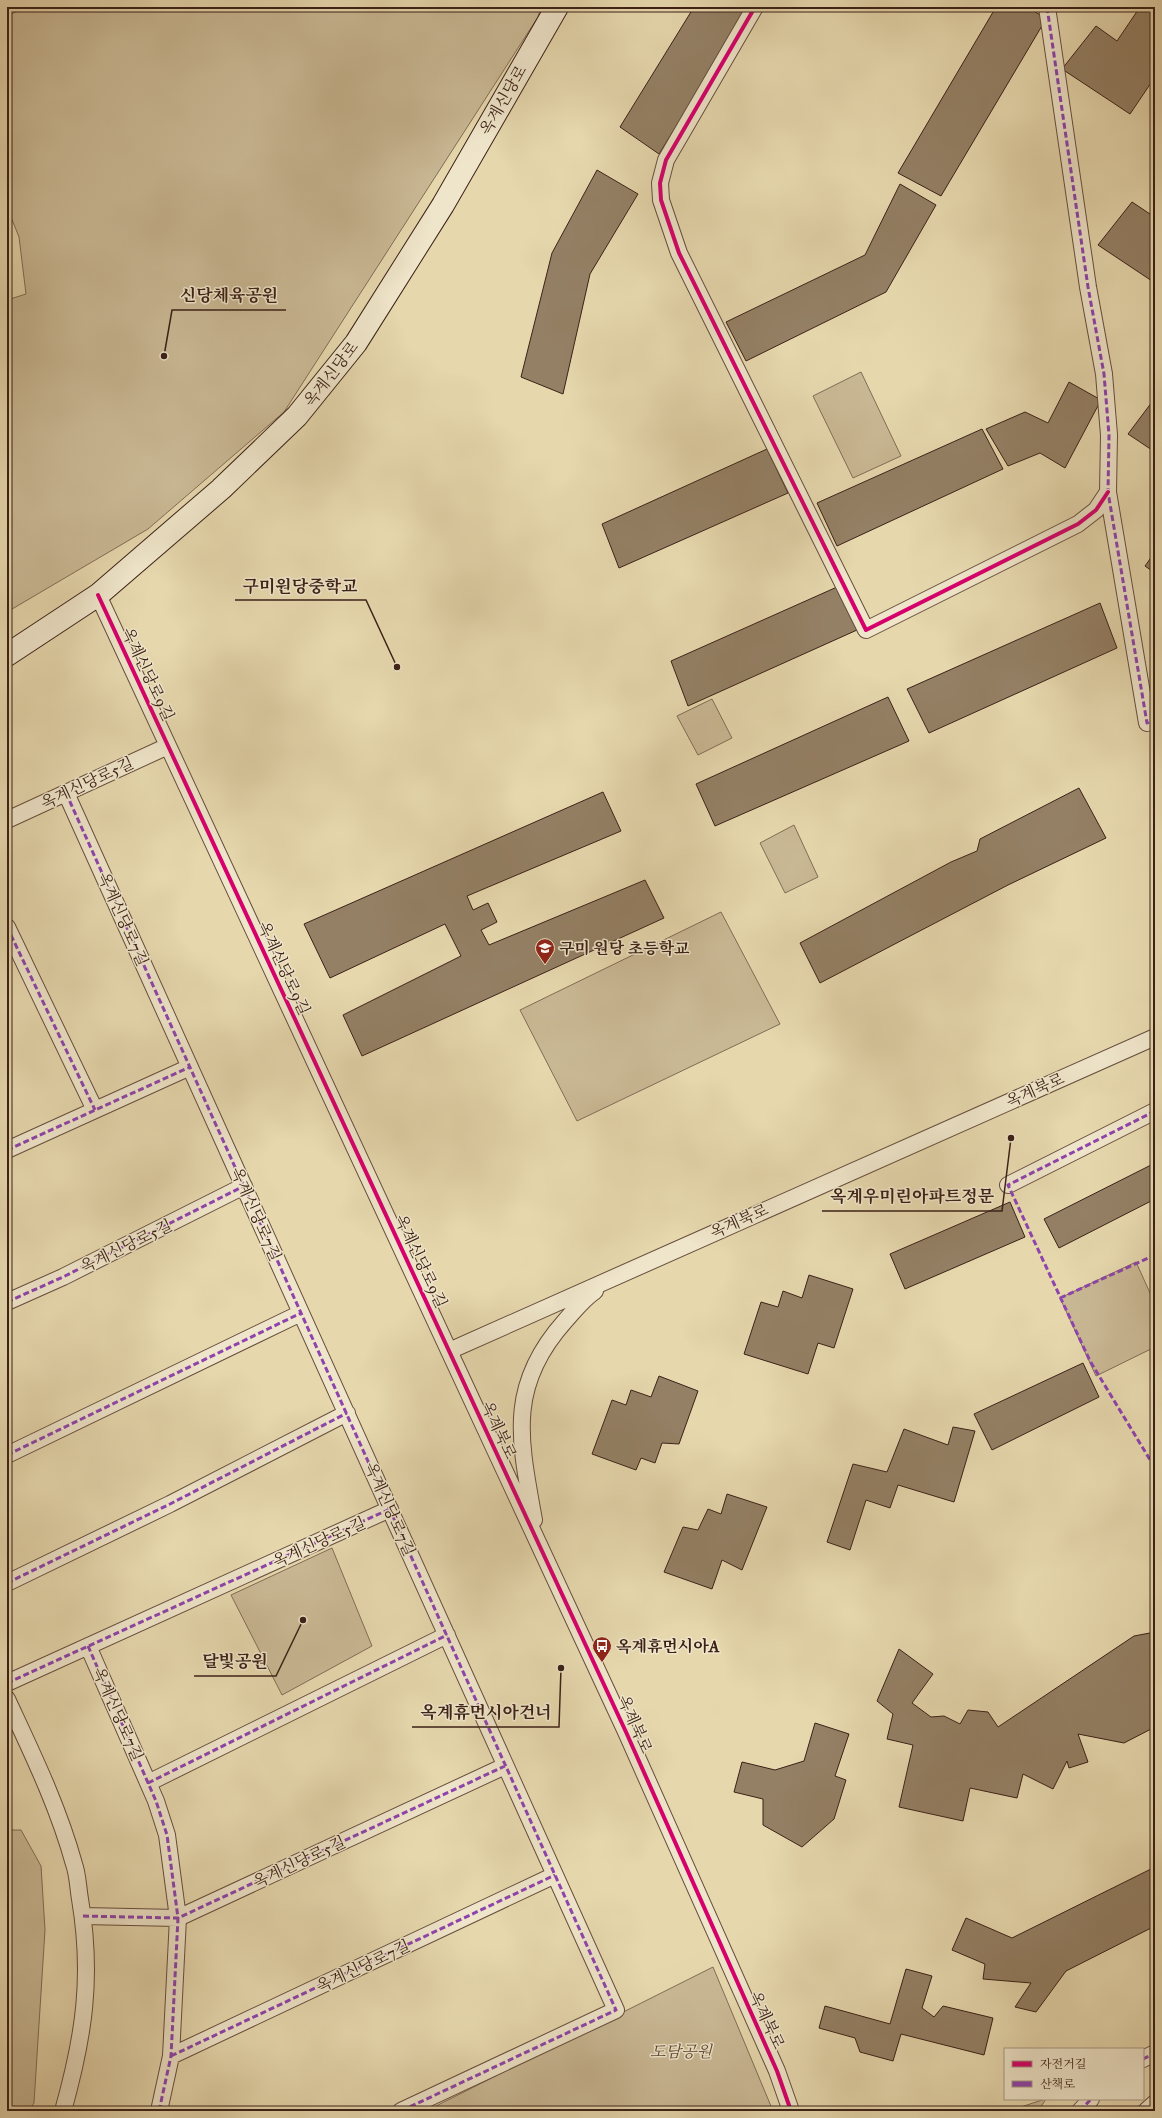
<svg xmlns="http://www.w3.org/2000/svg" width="1162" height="2118" viewBox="0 0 1162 2118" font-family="'IM FELL Great Primer','Noto Serif KR',serif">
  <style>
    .green { fill: #c9b894; stroke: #826c56 }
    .building { fill: #948065; stroke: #3b2117 }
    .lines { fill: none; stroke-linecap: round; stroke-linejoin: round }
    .street-casing { stroke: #664e3c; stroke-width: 18 }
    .secondary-casing { stroke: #3b2117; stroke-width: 24 }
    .street { stroke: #efe5ca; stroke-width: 16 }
    .secondary { stroke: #efe5ca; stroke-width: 22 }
    .quiet { stroke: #8e44ad; stroke-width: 3; stroke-dasharray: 6 3; stroke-linecap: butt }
    .cycleway-casing { stroke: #efe5ca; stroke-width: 6 }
    .cycleway { stroke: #d6006c; stroke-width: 4 }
    .labels { text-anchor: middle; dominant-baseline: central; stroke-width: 3; stroke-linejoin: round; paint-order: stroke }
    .street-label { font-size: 16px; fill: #3b2117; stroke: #efe5ca }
    .poi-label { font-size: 16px; font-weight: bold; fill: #3b2117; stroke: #efe5ca; text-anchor: start }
    .park-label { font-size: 16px; font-style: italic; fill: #5e4736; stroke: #efe5ca }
    .leader { fill: none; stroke: #3b2117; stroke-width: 1.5 }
    .callout-dot { fill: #3b2117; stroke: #efe5ca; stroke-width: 1.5 }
    .callout-label { font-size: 17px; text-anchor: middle; font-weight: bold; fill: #3b2117; stroke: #efe5ca; stroke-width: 3; stroke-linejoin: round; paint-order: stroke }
  </style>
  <rect width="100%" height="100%" fill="#e6d7ad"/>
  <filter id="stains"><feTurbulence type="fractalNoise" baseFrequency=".005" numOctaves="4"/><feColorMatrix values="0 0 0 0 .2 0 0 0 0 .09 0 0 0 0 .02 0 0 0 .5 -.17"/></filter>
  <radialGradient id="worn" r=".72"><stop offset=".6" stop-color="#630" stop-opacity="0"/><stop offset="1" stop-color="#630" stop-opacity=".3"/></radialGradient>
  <path class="green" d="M 27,7 L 541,7 L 538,17 L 284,412 L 148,529 L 7,612 L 7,300 L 26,294 L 19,237 L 7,207 L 7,16 Z
    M 861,372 L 901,456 L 853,478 L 813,396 Z
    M 712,699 L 732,738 L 698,755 L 677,716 Z
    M 794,825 L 818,877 L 785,893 L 760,843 Z
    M 721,912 L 780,1024 L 577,1121 L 520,1010 Z
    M 1136,1262 L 1155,1304 L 1155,1347 L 1096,1376 L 1060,1298 Z
    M 332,1548 L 372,1646 L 282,1695 L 231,1595 Z
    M 7,1830 L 21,1830 L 41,1866 L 45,1930 L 34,2103 L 29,2111 L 7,2111 Z
    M 713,1967 L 773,2111 L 426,2111 Z
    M 1045,2099 L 1046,2099 L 1038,2111 L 1009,2111 Z"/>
  <path class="building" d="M 694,7 L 750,7 L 659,154 L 620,127 Z
    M 996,7 L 1028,7 L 1046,19 L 941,196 L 898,173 Z
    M 1140,7 L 1155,7 L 1155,77 L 1130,114 L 1062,69 L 1096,26 L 1117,41 Z
    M 597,170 L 638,194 L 590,274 L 563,394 L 521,377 L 552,253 Z
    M 900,184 L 936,205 L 886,292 L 746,361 L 726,322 L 865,255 Z
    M 1132,202 L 1153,216 L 1155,213 L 1155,283 L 1098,245 Z
    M 1069,382 L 1101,400 L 1065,468 L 1040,453 L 1008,466 L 986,429 L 1025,412 L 1048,423 Z
    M 1155,398 L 1155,452 L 1128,434 Z
    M 982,429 L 1003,469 L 837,546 L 817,503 Z
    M 767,449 L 788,493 L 619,568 L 602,524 Z
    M 1155,552 L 1155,573 L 1145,566 Z
    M 837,587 L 857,630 L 688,706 L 671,661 Z
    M 1100,603 L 1117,648 L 929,733 L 907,689 Z
    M 888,697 L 909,741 L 715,826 L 696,784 Z
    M 1079,788 L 1106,838 L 1008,885 L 820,983 L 800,943 L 951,862 L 977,851 L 980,839 Z
    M 603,792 L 621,831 L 467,896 L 473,910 L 488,903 L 497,922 L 481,930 L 489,945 L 645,880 L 664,918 L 362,1056 L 343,1015 L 461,956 L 445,924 L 330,978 L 304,924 Z
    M 1155,1163 L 1155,1199 L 1059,1248 L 1044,1219 Z
    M 1010,1202 L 1025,1237 L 905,1289 L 890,1254 Z
    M 809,1275 L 853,1289 L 834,1348 L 818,1343 L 808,1374 L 744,1354 L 761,1302 L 778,1307 L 783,1291 L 802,1298 Z
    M 1083,1363 L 1099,1397 L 992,1450 L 974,1414 Z
    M 659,1376 L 698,1391 L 679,1444 L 662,1443 L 655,1463 L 641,1458 L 636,1470 L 592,1454 L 612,1400 L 626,1405 L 631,1390 L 651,1397 Z
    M 953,1427 L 975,1431 L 954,1502 L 898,1485 L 890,1508 L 866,1500 L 850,1550 L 827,1542 L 853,1464 L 887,1472 L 904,1429 L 948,1445 Z
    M 727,1494 L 767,1507 L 742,1570 L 722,1560 L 712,1589 L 664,1572 L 683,1527 L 698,1530 L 708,1509 L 721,1514 Z
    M 1155,1632 L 1155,1698 L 1152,1699 L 1155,1703 L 1155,1727 L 1124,1743 L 1078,1734 L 1088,1762 L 1069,1768 L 1067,1761 L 1053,1789 L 1023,1774 L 1017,1798 L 970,1788 L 963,1821 L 899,1807 L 913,1745 L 887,1739 L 893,1714 L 877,1701 L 899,1649 L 933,1674 L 912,1703 L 931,1717 L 944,1716 L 960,1724 L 968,1710 L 988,1712 L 998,1727 L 1134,1636 Z
    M 815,1723 L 849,1734 L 835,1776 L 846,1780 L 834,1819 L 802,1847 L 763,1825 L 763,1799 L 734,1792 L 742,1762 L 775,1770 L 804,1761 Z
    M 1155,1867 L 1155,1926 L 1066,1971 L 1036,2012 L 1015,2007 L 1031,1983 L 983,1979 L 985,1964 L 952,1950 L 966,1918 L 1012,1938 Z
    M 906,1969 L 932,1976 L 922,2008 L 934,2017 L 943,2006 L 993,2018 L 984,2055 L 901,2034 L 893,2061 L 860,2052 L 855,2038 L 819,2028 L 825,2006 L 890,2024 Z"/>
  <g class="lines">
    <g class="street-casing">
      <path id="street" d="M 755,7 L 666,160 L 660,183 L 661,200 L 679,253 L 866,630 L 1078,524 L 1096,510 L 1108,492
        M 1047,7 L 1088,287 L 1104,374 L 1109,435 L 1108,492 L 1147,723 L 1155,719
        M 98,595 L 626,1732 L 777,2071 L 791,2111
        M 66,793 L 616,2010 L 401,2111
        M 7,820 L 168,746
        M 7,927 L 95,1110
        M 7,1150 L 190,1067
        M 1008,1185 L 1155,1111
        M 7,1302 L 63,1277 L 244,1186
        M 449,1351 L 1155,1037
        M 7,1455 L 301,1313
        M 534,1520 C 520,1441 506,1387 565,1321 C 575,1310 583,1299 595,1291
        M 7,1583 L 170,1504 L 347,1413
        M 88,1646 L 156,1801 L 167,1835 L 178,1918 L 171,2056 L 159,2111
        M 7,1683 L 390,1509
        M 7,1699 C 32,1753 58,1806 74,1864 C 78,1875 78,1888 80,1899 C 93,1977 84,2036 63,2111
        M 148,1783 L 447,1635
        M 83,1916 L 178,1918 L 505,1766
        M 171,2056 L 555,1875
        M 1143,2059 L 1155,2053
        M 1080,2111 L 1091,2099
        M 1146,2111 L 1155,2103"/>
    </g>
    <g class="secondary-casing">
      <path id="secondary" d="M 7,655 L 98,595 L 221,489 L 297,416 L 356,343 L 443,205 L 557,7"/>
    </g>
    <use href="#street" class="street"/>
    <use href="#secondary" class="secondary"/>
    <path class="quiet" d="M 1047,7 L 1088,287 L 1104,374 L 1109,435 L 1108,492 L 1147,723 L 1155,719
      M 66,793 L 616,2010 L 401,2111
      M 7,927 L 95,1110
      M 1155,1111 L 1008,1185 L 1090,1361 L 1155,1468
      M 7,1150 L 190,1067
      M 1060,1298 L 1155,1255
      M 7,1302 L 63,1277 L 244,1186
      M 7,1455 L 301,1313
      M 7,1583 L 170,1504 L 347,1413
      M 88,1646 L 156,1801 L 167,1835 L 178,1918 L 171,2056 L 159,2111
      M 7,1683 L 390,1509
      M 148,1783 L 447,1635
      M 83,1916 L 178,1918 L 505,1766
      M 171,2056 L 555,1875
      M 1143,2059 L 1155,2053
      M 1080,2111 L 1091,2099
      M 1146,2111 L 1155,2103"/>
    <g class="cycleway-casing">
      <path id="cycleway" d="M 755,7 L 666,160 L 660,183 L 661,200 L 679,253 L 866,630 L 1078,524 L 1096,510 L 1108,492
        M 98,595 L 626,1732 L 777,2071 L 791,2111"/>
    </g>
    <use href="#cycleway" class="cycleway"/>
  </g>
  <defs>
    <g id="school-pin" transform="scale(1)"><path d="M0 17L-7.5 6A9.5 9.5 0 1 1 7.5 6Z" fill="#8f2418" stroke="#efe5ca"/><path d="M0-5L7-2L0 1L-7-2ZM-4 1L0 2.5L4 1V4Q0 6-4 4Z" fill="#fff"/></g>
    <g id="bus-pin" transform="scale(1)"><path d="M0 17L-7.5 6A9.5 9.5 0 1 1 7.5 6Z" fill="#8f2418" stroke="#efe5ca"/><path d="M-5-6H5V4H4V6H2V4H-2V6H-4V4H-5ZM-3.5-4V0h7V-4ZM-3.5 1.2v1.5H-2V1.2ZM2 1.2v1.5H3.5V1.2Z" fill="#fff"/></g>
  </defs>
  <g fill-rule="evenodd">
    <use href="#school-pin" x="545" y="948"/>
    <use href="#bus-pin" x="602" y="1646"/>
  </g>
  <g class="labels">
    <g class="street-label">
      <text transform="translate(503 100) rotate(-60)">옥계신당로</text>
      <text transform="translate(331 374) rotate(-52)">옥계신당로</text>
      <text transform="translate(148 674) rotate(65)">옥계신당로9길</text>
      <text transform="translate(87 783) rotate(-25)">옥계신당로5길</text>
      <text transform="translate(123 919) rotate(66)">옥계신당로7길</text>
      <text transform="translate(284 968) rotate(65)">옥계신당로9길</text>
      <text transform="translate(1035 1090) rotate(-24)">옥계북로</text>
      <text transform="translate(256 1214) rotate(66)">옥계신당로7길</text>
      <text transform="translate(739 1221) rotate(-24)">옥계북로</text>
      <text transform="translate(126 1246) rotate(-26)">옥계신당로5길</text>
      <text transform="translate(421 1261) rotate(65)">옥계신당로9길</text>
      <text transform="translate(499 1430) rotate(65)">옥계북로</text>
      <text transform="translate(390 1509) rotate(66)">옥계신당로7길</text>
      <text transform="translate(319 1542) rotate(-24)">옥계신당로5길</text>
      <text transform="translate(118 1714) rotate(66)">옥계신당로7길</text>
      <text transform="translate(635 1724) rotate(66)">옥계북로</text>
      <text transform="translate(299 1862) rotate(-25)">옥계신당로5길</text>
      <text transform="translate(363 1966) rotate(-25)">옥계신당로7길</text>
      <text transform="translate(767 2020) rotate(65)">옥계북로</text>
    </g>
    <g class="poi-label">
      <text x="559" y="948">구미 원당 초등학교</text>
      <text x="616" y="1646">옥계휴먼시아A</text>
    </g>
    <g class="park-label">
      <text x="681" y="2051">도담공원</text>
    </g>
  </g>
  <path class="leader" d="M164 356L172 310H286M397 667L366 600H235M1011 1138L1002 1211H822M303 1620L276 1676H194M561 1668L559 1727H412"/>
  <g class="callout-dot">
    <circle cx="164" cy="356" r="4"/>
    <circle cx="397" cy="667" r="4"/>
    <circle cx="1011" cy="1138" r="4"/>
    <circle cx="303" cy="1620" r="4"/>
    <circle cx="561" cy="1668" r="4"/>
  </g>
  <g class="callout-label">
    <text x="229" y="301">신당체육공원</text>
    <text x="300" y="592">구미원당중학교</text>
    <text x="912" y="1202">옥계우미린아파트정문</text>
    <text x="235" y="1667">달빛공원</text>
    <text x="486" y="1718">옥계휴먼시아건너</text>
  </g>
  <rect width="1162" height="2118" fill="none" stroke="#e6d7ad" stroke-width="24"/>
  <rect x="8" y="8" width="1146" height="2102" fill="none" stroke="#3b2117" stroke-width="2"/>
  <rect x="12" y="12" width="1138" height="2094" fill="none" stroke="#3b2117"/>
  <rect x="1004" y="2048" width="140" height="52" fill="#efe5ca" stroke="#a79782"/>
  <rect x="1012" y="2061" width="20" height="6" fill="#d6006c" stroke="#a79782"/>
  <text x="1040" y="2068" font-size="12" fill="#3b2117">자전거길</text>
  <rect x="1012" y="2081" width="20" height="6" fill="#8e44ad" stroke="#a79782"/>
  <text x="1040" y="2088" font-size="12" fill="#3b2117">산책로</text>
  <rect width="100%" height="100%" filter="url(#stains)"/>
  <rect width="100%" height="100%" fill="url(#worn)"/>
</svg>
